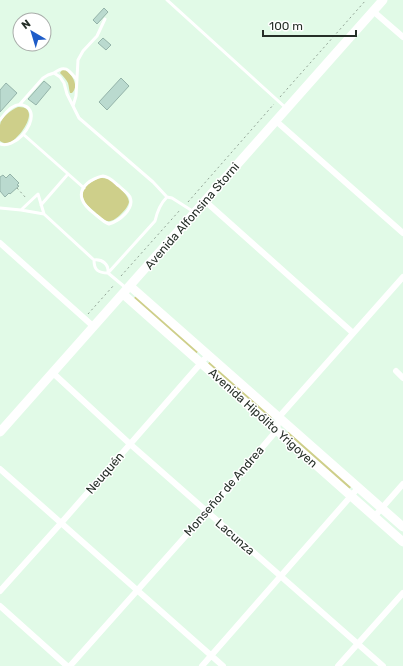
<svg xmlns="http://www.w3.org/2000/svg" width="403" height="666" viewBox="0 0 403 666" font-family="Rubik,sans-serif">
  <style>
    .green { fill: #cecf8a }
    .building { fill: #badacf; stroke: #94b3a9 }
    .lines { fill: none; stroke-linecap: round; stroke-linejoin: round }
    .path { stroke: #91a395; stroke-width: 1; stroke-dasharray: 2 3; stroke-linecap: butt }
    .lane { stroke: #fff; stroke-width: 3 }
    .street { stroke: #fff; stroke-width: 6 }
    .secondary { stroke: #fff; stroke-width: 9 }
    .labels { text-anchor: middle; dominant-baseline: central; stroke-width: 3; stroke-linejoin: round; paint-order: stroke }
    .street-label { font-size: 12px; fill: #262f28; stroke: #fff }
  </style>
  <rect width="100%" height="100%" fill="#e1fae7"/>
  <path class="green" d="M 62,70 L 66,70 C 73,76 79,86 72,93 L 70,93 C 69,90 69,86 68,83 C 66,79 63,76 60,73 Z
    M 18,107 C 42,106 21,138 9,143 C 6,144 3,143 0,141 C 0,136 0,130 0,125 C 1,117 11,110 18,107 Z
    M 100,178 C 103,178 106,178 109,179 C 115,183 129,195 129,202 C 128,207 124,211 120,215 C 117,218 112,222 107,221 C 103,220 100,216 97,214 C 92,209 84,204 83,197 C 81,188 92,180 100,178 Z
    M 136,296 L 199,350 L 196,354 L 133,299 Z
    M 210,361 L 273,416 L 270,420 L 207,365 Z
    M 289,431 L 352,486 L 349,489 L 286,435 Z"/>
  <path class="building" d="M 104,8 L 108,12 L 97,24 L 93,20 Z
    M 103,38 L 111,45 L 106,50 L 98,43 Z
    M 121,78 L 129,86 L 107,110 L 99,102 Z
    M 44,81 L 51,87 L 36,105 L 28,99 Z
    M 6,83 L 17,93 L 0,112 L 0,90 Z
    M 10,174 L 19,183 L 17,185 L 19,186 L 10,194 L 9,193 L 5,197 L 0,191 L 0,177 L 3,175 L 6,178 Z"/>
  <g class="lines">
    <path class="path" d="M 280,97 L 366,0
      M 17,188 L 26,198
      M 188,202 L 274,104
      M 121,276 L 180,210
      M 88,314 L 114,285"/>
    <path class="lane" d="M 167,0 L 286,108
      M 54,73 C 65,64 69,70 77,80
      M 20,104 L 43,78 L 48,75 L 54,73 L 60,77 L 64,83 L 67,94 L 79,118 L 153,182 L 167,197
      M 73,106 L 76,96 L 78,60 L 83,51 L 97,36 L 105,19
      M 0,120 C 5,113 15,100 25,106 C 28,107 30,110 31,113 C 34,127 14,149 0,144
      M 23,134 L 84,188
      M 103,176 C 110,177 114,182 119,186 C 122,189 128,193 130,197 C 135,209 119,221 109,224 C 104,222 101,219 96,215 C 91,211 84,206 82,199 C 78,186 93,178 103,176 Z
      M 41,205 L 68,174
      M 0,208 L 21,210
      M 44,214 L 21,210 L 38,194 L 44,214 L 94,260
      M 126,288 L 108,273 C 109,264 102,259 94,260 C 94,270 98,273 108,273 L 155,221 C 157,212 160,204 167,197 L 172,198 L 194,212"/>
    <path class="street" d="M 373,11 L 403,37
      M 276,121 L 403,233
      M 205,201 L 353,333
      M 0,243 L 94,327
      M 396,371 L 403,378
      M 53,373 L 130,444 L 383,666
      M 0,469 L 223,666
      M 374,517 L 403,484
      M 0,591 L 62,522 L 208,355
      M 0,606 L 67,666
      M 70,666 L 207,512 L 277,430 L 279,417 L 403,277
      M 202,666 L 358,488
      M 338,666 L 403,593"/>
    <path class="secondary" d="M 130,286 L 403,527
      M 123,294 L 403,542
      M 0,432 L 383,0"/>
  </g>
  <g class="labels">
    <g class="street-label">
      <text transform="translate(192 216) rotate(-49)">Avenida Alfonsina Storni</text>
      <text transform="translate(263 418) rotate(42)">Avenida Hipólito Yrigoyen</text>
      <text transform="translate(105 473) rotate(-49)">Neuquén</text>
      <text transform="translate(224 491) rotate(-49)">Monseñor de Andrea</text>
      <text transform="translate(235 537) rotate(41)">Lacunza</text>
    </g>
  </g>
  <g transform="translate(32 32) rotate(322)"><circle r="19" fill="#ffffff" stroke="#a8aca9"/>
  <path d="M0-3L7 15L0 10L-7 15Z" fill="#1e5cc8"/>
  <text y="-6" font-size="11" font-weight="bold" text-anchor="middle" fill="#262f28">N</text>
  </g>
  <path d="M263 30v6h93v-6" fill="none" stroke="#262f28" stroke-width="2"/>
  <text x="269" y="30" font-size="12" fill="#262f28" stroke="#ffffff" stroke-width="3" paint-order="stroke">100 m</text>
</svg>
